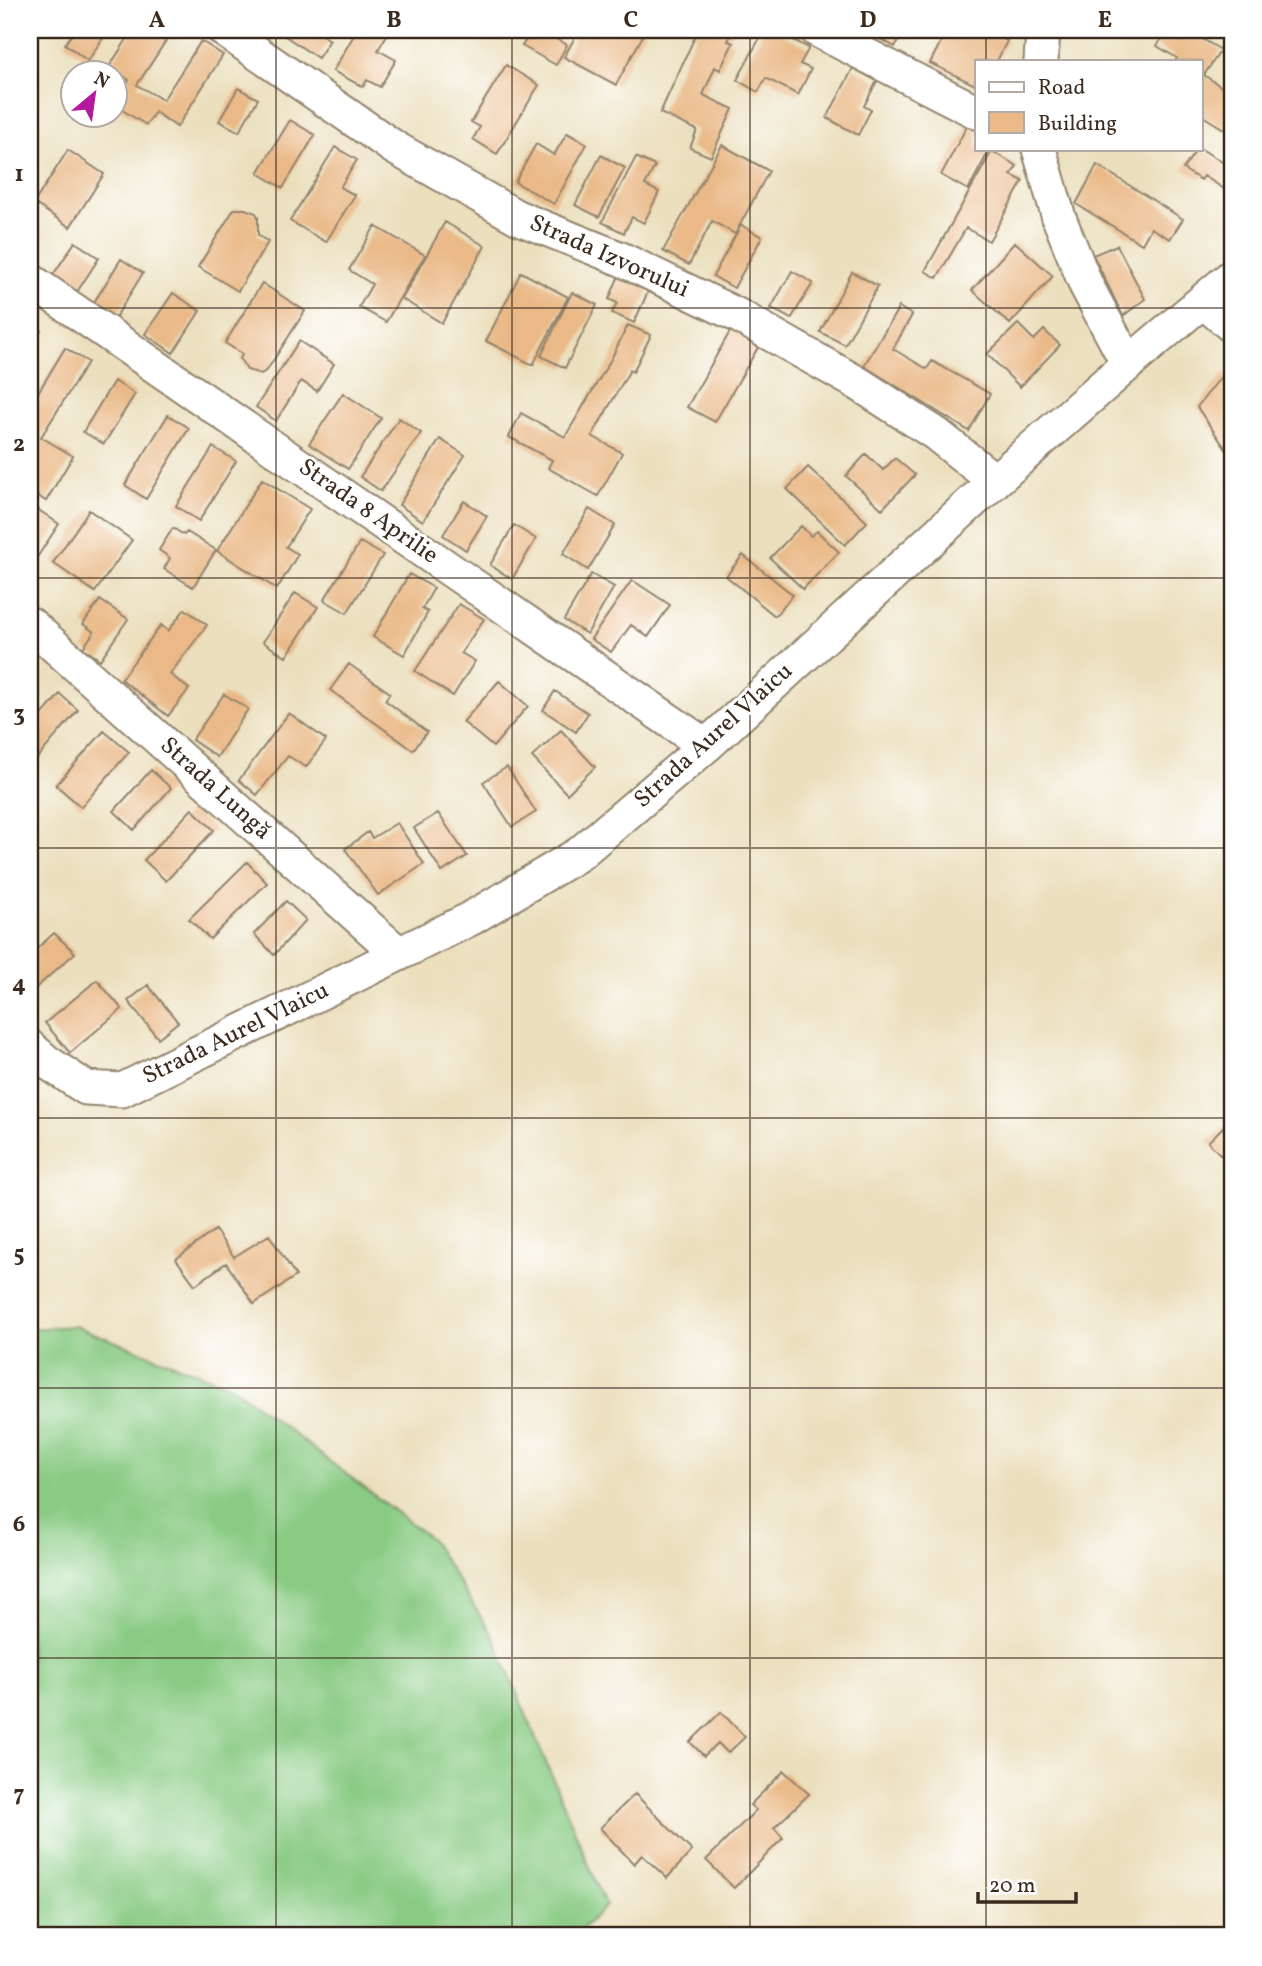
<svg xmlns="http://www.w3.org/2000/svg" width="1262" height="1966" viewBox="0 0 1262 1966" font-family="Vollkorn,serif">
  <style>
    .grass { fill: #89cb83; stroke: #627a50; stroke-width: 2 }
    .building { fill: #eab987 }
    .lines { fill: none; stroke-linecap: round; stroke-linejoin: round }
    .minor-casing { stroke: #93846e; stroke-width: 37 }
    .minor { stroke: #fff; stroke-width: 33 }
    .grid { fill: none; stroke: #3b2a1e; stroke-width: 2; stroke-opacity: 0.55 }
    .labels { text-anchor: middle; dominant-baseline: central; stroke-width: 6; stroke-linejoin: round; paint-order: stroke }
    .street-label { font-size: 24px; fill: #3b2a1e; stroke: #fff }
    .neatline { fill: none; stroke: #3b2a1e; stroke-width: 2.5 }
    .grid-label { font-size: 23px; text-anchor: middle; font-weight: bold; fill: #3b2a1e }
  </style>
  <rect width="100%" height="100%" fill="#fff"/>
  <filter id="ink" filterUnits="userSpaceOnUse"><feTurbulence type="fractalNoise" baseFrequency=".0143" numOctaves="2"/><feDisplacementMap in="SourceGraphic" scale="14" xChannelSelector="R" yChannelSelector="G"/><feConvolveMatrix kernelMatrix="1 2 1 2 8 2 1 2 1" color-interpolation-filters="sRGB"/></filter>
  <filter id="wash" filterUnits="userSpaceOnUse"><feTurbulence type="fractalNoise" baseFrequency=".00686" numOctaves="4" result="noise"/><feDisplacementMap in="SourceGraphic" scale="28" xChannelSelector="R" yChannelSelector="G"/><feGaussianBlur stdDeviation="1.57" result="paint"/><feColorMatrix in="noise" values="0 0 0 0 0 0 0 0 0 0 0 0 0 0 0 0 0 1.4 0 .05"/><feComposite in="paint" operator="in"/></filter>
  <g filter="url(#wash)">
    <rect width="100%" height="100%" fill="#ebdfbd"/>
    <path class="grass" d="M 75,1326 L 231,1386 L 431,1539 L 494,1638 L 606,1906 L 574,1936 L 30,1936 L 30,1329 Z"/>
    <g id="blocks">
      <path class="building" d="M 75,30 L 108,30 L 88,61 L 65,44 Z
        M 133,30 L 173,30 L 137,85 L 163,100 L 201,41 L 223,55 L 177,127 L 155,112 L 146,125 L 116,106 L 116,100 L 129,80 L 109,67 Z
        M 280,30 L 314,30 L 330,40 L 318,58 L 279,32 Z
        M 357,30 L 383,30 L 388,33 L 378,50 L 396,60 L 380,87 L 367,80 L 363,87 L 333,71 Z
        M 509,30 L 526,30 L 521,38 Z
        M 532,30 L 557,30 L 553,37 L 567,45 L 556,65 L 522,46 Z
        M 579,30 L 646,30 L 616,85 L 564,57 Z
        M 698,30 L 733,30 L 728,41 L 733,43 L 720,70 L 715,67 L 703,95 L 733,109 L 711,157 L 690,148 L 697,130 L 660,113 Z
        M 764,30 L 774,30 L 809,48 L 800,64 L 811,69 L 798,95 L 766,78 L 758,92 L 737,80 Z
        M 874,30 L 904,30 L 895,47 L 871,34 Z
        M 947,30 L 994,30 L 992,33 L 1007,41 L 997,61 L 977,61 L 977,86 L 930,63 Z
        M 1167,30 L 1187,30 L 1221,50 L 1204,75 L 1232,94 L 1232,134 L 1201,115 L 1201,61 L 1175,61 L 1177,58 L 1157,46 Z
        M 506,65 L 539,85 L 497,154 L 473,139 L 480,127 L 471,122 Z
        M 853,68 L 877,81 L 864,106 L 871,110 L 858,135 L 827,118 Z
        M 238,88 L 258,99 L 239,132 L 219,121 Z
        M 290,120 L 315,135 L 283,188 L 258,173 Z
        M 967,126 L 977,131 L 977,149 L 990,149 L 968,190 L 941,175 Z
        M 567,133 L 587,144 L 554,204 L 515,182 L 536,144 L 554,155 Z
        M 722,145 L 769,171 L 735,234 L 712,221 L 689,265 L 663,251 Z
        M 335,147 L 357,160 L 340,187 L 355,195 L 326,242 L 290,221 Z
        M 1197,149 L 1201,149 L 1232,168 L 1232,194 L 1204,176 L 1201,180 L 1183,169 Z
        M 68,150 L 104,174 L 70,227 L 34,203 Z
        M 992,151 L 1017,166 L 1011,175 L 1023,181 L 989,241 L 966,228 L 937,278 L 925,271 Z
        M 601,155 L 625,168 L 599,217 L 575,205 Z
        M 636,157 L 655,166 L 645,185 L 659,192 L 644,223 L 632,217 L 624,233 L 602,222 Z
        M 1097,165 L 1183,219 L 1170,239 L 1151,228 L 1142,244 L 1076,204 Z
        M 234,209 L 245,209 L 256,213 L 258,217 L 258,235 L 268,242 L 238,291 L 198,267 Z
        M 445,222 L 485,246 L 442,323 L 402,299 Z
        M 741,225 L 762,237 L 734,288 L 713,276 Z
        M 375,226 L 425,255 L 386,322 L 359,307 L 372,284 L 349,270 Z
        M 75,242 L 99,258 L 75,295 L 51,278 Z
        M 1015,242 L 1053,276 L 1010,324 L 972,290 Z
        M 1117,245 L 1145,299 L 1123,316 L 1093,255 Z
        M 121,259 L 143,273 L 115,318 L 93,304 Z
        M 792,271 L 813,283 L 791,319 L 771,308 Z
        M 521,272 L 568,297 L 533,365 L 486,341 Z
        M 852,272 L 878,286 L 845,345 L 820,332 Z
        M 620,273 L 650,287 L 634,323 L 612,313 L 617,303 L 609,299 Z
        M 262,283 L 305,311 L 267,370 L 261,374 L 247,370 L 240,359 L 242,354 L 225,343 Z
        M 572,292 L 597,305 L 565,368 L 541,356 Z
        M 173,293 L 200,311 L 173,353 L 145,334 Z
        M 899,307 L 912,315 L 893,349 L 927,369 L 932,361 L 990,394 L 969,431 L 864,366 Z
        M 30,323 L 41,330 L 30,350 Z
        M 1018,324 L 1034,340 L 1044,330 L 1060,345 L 1020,387 L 987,354 Z
        M 628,325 L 651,335 L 633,372 L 630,370 L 592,436 L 622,453 L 598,496 L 548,468 L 552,460 L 509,437 L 521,413 L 565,437 L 610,361 Z
        M 732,328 L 760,344 L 715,422 L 687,407 Z
        M 299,341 L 334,364 L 317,391 L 301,381 L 276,421 L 256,407 Z
        M 65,348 L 88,362 L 41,437 L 73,456 L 46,501 L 30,491 L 30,406 Z
        M 1224,373 L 1232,378 L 1232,458 L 1197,407 Z
        M 114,381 L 135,394 L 104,444 L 83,432 Z
        M 343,393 L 381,418 L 348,469 L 309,444 Z
        M 168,415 L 189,428 L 146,499 L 125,485 Z
        M 399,418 L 421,433 L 381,491 L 360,477 Z
        M 440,439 L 465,455 L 423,521 L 399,505 Z
        M 213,447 L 236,461 L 199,521 L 176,506 Z
        M 866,454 L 883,470 L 895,458 L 915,475 L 882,509 L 846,476 Z
        M 808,467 L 867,522 L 845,545 L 787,489 Z
        M 262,479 L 310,509 L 286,547 L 298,554 L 277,589 L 217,551 Z
        M 464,501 L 487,516 L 466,550 L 443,535 Z
        M 30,504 L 59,524 L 30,568 Z
        M 589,509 L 615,525 L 588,570 L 563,554 Z
        M 89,510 L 132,540 L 95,592 L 53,563 Z
        M 514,525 L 536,539 L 512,579 L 490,565 Z
        M 801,526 L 811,536 L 817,531 L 839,552 L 803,589 L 770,558 Z
        M 173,528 L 184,535 L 187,532 L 216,550 L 193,587 L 164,569 L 170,558 L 159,550 Z
        M 360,542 L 383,555 L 347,613 L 324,600 Z
        M 743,555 L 793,595 L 775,616 L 726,576 Z
        M 409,574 L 434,588 L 422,609 L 428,612 L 404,655 L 373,637 Z
        M 591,574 L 614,587 L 587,634 L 564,620 Z
        M 632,580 L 670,605 L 648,637 L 631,625 L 611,652 L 591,639 Z
        M 295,593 L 318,607 L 286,657 L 263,642 Z
        M 100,600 L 128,619 L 100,660 L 83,648 L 94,632 L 83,624 Z
        M 459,604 L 484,619 L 461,653 L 475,661 L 453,696 L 415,671 Z
        M 185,609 L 207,625 L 170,674 L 189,689 L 168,716 L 121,679 L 161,625 L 168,631 Z
        M 349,664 L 390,693 L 385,700 L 427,732 L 413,750 L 330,690 Z
        M 499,681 L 528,706 L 493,747 L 463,722 Z
        M 555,691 L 588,713 L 576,732 L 543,710 Z
        M 60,694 L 78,710 L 34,762 L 30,758 L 30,729 Z
        M 224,694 L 248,709 L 217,757 L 192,740 Z
        M 289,713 L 326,740 L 306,767 L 288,756 L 257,795 L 239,780 Z
        M 561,730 L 595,767 L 567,794 L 532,757 Z
        M 104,731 L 129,752 L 81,807 L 56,785 Z
        M 507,767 L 536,812 L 512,827 L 483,782 Z
        M 151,770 L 171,788 L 134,830 L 114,811 Z
        M 192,809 L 214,830 L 166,881 L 144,860 Z
        M 438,813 L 467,856 L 442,872 L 414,828 Z
        M 397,823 L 424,864 L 378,895 L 345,849 L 368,832 L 372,838 Z
        M 247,862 L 267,883 L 210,939 L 189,919 Z
        M 286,901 L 306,920 L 274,955 L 254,934 Z
        M 54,933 L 75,953 L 30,993 L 30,955 Z
        M 97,980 L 122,1009 L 70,1053 L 45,1023 Z
        M 148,985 L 178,1022 L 158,1038 L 128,1001 Z
        M 1232,1118 L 1232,1166 L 1208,1142 Z
        M 215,1230 L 234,1257 L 269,1235 L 296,1276 L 254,1304 L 226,1263 L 195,1285 L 176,1259 Z
        M 721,1712 L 745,1737 L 728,1753 L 718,1743 L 704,1756 L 690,1742 Z
        M 784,1771 L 809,1794 L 774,1828 L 783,1838 L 734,1888 L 706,1860 L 756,1810 L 750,1805 Z
        M 635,1794 L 692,1851 L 667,1878 L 642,1855 L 634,1864 L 600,1828 Z"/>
    </g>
  </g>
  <g filter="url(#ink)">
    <use href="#blocks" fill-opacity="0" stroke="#93846e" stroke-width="2"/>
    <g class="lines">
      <g class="minor-casing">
        <path id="minor" d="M 224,30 L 395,148 L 517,217 L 621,259 L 739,316 L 859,384 L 936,434 L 995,481
          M 817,30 L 977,112
          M 1041,61 L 1043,30
          M 1039,149 L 1059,218 L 1086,285 L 1128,364
          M 30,280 L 706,746
          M 1204,302 L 1232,326
          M 30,624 L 399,954
          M 30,1047 L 47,1062 L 86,1088 L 122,1090 L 470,919 L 579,854 L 706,746 L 995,481 L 1128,364 L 1232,276"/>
      </g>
      <use href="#minor" class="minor"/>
    </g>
  </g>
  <path class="grid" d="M 276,30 L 276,1936M 512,30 L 512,1936M 750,30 L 750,1936M 986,30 L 986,61M 986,149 L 986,1936M 30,308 L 1232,308M 30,578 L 1232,578M 30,848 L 1232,848M 30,1118 L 1232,1118M 30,1388 L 1232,1388M 30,1658 L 1232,1658"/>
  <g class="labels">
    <g class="street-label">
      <text transform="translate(609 257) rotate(24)">Strada Izvorului</text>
      <text transform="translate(368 512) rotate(35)">Strada 8 Aprilie</text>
      <text transform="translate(714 736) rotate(-42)">Strada Aurel Vlaicu</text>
      <text transform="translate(215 789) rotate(42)">Strada Lungă</text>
      <text transform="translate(236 1034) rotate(-26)">Strada Aurel Vlaicu</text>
    </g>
  </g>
  <rect width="1262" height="1966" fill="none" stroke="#fff" stroke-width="77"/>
  <rect x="975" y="60" width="228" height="91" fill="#ffffff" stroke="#b1aaa5" stroke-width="2"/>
  <rect x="989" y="82" width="35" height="10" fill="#ffffff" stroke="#b1aaa5" stroke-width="2"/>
  <text x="1038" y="94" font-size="21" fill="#3b2a1e">Road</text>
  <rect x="989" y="112" width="35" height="21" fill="#eab987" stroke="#b1aaa5" stroke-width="2"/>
  <text x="1038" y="130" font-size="21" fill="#3b2a1e">Building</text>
  <g transform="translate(94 94) rotate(29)"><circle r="33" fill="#ffffff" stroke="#b1aaa5" stroke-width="2"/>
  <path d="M0-5L12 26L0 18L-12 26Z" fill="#b5179e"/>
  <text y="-10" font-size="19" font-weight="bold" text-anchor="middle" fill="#3b2a1e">N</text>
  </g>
  <path d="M978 1892v10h98v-10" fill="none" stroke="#3b2a1e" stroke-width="3.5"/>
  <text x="989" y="1892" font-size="21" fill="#3b2a1e" stroke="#ffffff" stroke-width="5" paint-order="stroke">20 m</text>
  <rect x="38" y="38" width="1186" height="1889" class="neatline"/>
  <g class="grid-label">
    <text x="157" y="27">A</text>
    <text x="394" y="27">B</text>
    <text x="631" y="27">C</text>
    <text x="868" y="27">D</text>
    <text x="1105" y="27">E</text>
    <text x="19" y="181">1</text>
    <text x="19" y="451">2</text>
    <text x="19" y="721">3</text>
    <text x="19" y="991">4</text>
    <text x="19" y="1261">5</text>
    <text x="19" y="1531">6</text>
    <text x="19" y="1801">7</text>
  </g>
</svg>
